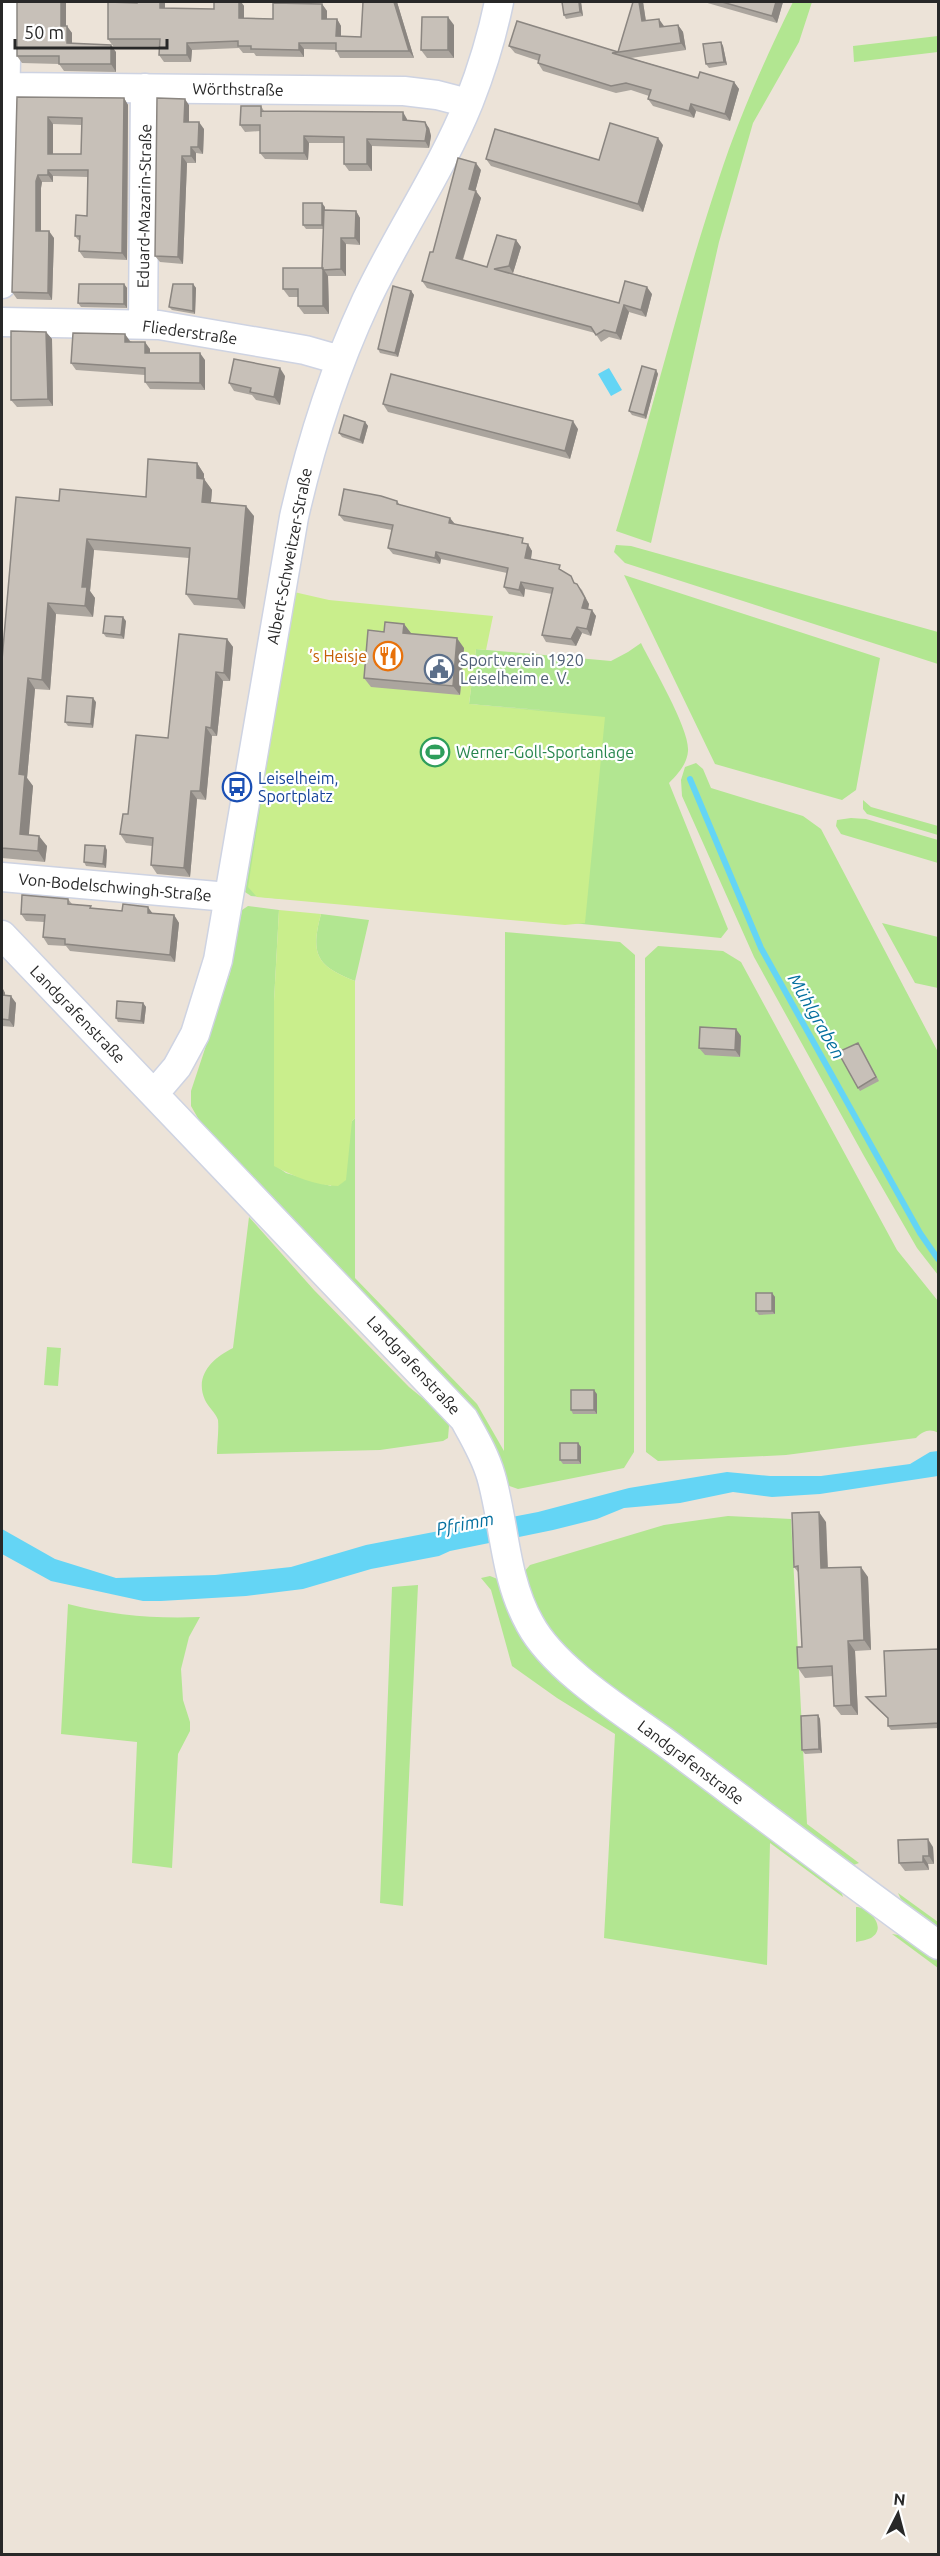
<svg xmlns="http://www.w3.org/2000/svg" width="940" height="2556" viewBox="0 0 940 2556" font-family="Ubuntu,sans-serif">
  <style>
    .green { fill: #b2e691 }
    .pitch { fill: #c9ee8c }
    .water { fill: #64d5f5 }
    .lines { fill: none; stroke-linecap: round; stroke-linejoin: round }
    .stream { stroke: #64d5f5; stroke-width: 6 }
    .minor-casing { stroke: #ced3e2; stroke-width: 31 }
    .minor { stroke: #fff; stroke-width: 28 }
    .wall { fill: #aba59e; fill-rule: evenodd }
    .shaded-wall { fill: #8b8681 }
    .building { fill: #c7c0b8; stroke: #8b8681; stroke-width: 1.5; fill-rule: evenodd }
    .labels { text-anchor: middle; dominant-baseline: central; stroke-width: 4.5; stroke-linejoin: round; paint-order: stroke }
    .street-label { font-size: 16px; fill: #282828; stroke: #fff }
    .food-label { font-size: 16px; fill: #c56008; stroke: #fff; text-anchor: end }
    .service-label { font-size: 16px; fill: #4e5e75; stroke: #fff; text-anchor: start }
    .leisure-label { font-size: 16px; fill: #27864d; stroke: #fff; text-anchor: start }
    .transit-label { font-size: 16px; fill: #164399; stroke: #fff; text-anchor: start }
    .water-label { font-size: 18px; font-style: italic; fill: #05709f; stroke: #fff }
  </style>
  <rect width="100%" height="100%" fill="#ece3d8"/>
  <path class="green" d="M 793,2 L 812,2 L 799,42 L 753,123 L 719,242 L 651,543 L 616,531 C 652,414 680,294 719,178 C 739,117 765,59 793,2 Z
    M 938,36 L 938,52 L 854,62 L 853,46 Z
    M 616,545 L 631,546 L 938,632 L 938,664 L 625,563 L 614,552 Z
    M 624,575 L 880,658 L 856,790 L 842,800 L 715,764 Z
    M 641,643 C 652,666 690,729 688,751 C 687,764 678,774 669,783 L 728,929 L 721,938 L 283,894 L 283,899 L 251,896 L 245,892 L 279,689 L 576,713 L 469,704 L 476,649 L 611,661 L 628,652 Z
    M 696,763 L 703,769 L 711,788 L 803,816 L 821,829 L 938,1052 L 938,1275 L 917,1248 L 864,1156 L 754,957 L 682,796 L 681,780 L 685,767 Z
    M 863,800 L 871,807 L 938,826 L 938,835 L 867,814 L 863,809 Z
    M 851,818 L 866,819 L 938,840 L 938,863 L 841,834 L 836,826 L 837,820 Z
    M 248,906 L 279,910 L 274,1001 L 275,1165 L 286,1173 L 331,1186 L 352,1121 L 355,1118 L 355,1278 L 477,1404 L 504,1451 L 505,932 L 620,942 L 635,955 L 634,1452 L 624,1468 L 518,1489 L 504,1484 L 196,1123 L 199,1120 L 191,1106 L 191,1091 L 230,973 L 242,910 Z
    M 321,914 L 369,920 L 355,981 C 317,966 310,955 321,914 Z
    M 882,923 L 938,937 L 938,988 L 915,983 Z
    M 658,946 L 723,951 L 741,962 L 897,1250 L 938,1301 L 938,1433 C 930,1428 923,1431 916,1438 L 786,1455 L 658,1461 L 646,1452 L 645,958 Z
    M 249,1217 L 314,1290 L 409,1387 L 446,1417 L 449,1426 L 448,1438 L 443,1441 L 380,1450 L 217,1454 C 217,1443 219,1431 218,1420 C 216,1413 208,1407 205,1400 C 194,1375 213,1358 233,1348 Z
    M 47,1347 L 61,1348 L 58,1386 L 44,1385 Z
    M 728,1516 L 791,1519 L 807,1824 L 859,1863 L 851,1866 L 607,1688 L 544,1628 L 523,1573 L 530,1565 L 664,1525 Z
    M 490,1576 L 500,1580 L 511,1608 L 840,1888 L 843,1897 L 770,1843 L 767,1965 L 604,1938 L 615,1734 L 557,1698 L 512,1666 L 491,1590 L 481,1578 Z
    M 418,1585 L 403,1906 L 380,1903 L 392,1587 Z
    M 68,1604 C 111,1615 155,1619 200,1617 L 189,1637 L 181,1669 L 183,1700 L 190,1722 L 190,1731 L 178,1754 L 172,1868 L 132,1863 L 137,1742 L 61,1734 Z
    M 898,1893 L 938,1922 L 938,1933 L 904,1906 Z
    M 856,1907 C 869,1907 888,1928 871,1938 C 867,1940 860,1941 856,1942 Z
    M 892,1934 L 905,1936 L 938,1957 L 938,1968 Z"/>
  <path class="pitch" d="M 294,592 L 329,600 L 493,616 L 486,650 L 476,649 L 469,704 L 605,717 L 585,923 L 565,925 L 257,897 L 248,887 Z
    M 279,910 L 321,914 C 310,955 317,966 355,981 L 355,1118 L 352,1121 L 346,1180 L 338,1186 C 316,1186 293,1176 274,1166 L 274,1001 Z"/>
  <path class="water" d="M 609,368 L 622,390 L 611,396 L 598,374 Z
    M 938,1451 L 938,1476 L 820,1494 L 772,1497 L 733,1492 L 680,1503 L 624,1508 L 597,1519 L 553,1530 L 450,1551 L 439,1556 L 371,1569 L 303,1589 L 246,1596 L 161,1601 L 143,1601 L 51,1581 L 2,1554 L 2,1529 L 55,1559 L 116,1578 L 215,1575 L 291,1567 L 366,1545 L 538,1512 L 629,1488 L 727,1472 L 770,1476 L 821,1476 L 910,1464 L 930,1452 Z"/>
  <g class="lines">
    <path class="stream" d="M 690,779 L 761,948 L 920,1233 L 938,1259"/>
    <g class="minor-casing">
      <path id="minor" d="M 6,87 L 404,91 L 437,95 L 468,103
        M 2,284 L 7,2
        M 2,322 L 159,325 L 305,350 L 340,360
        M 143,324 L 145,88
        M 2,877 L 228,897
        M 2,935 L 464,1419 C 474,1437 485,1455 491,1476 C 505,1525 504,1578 530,1624 C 556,1672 629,1715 673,1748 C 761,1814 849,1881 938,1945
        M 154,1094 L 177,1067 L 195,1034 L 218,960 L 294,517 C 311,442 334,370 366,301 C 398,233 441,171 469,102 C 482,69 492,36 499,2"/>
    </g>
    <use href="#minor" class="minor"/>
  </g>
  <path class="wall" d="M 17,2 L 66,2 L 66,26 L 72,33 L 72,43 L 116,52 L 116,72 L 64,71 L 59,64 L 22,63 L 17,56 Z
    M 137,2 L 165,2 L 165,8 L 214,9 L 214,2 L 241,2 L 244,6 L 244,18 L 273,19 L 322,4 L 327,11 L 327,19 L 337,19 L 341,26 L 341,36 L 361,37 L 363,2 L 397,2 L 414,58 L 340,58 L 336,50 L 304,49 L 304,57 L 256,56 L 254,53 L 243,53 L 239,48 L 192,50 L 191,62 L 164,62 L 159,55 L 159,46 L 113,46 L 108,39 Z
    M 562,2 L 581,2 L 583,16 L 566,19 L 564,15 Z
    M 633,2 L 643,2 L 646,21 L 664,27 L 678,25 L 683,32 L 686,50 L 631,58 L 698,78 L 734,82 L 739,89 L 730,121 L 696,111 L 694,118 L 653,106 L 648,99 L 649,96 L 631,90 L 616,93 L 543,71 L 538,63 L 539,61 L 515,53 L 509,46 L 618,52 Z
    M 704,2 L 783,2 L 777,23 Z
    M 454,25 L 454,58 L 427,58 L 421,50 Z
    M 721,42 L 723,46 L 727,65 L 709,68 L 706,64 Z
    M 17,97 L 124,98 L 128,105 L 127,260 L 84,258 L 79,251 L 80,242 L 75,236 L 87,216 L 88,177 L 53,176 L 53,182 L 42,182 L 41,188 L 41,231 L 54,238 L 52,300 L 17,299 L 12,292 ZM 53,124 L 82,125 L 81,154 L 53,154 Z
    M 189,105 L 189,122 L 204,129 L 203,154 L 196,153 L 196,163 L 187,163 L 183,264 L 160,262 L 155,256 Z
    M 261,106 L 264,111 L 407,119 L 407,121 L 429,128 L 431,136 L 429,148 L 372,146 L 372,171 L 349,171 L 344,164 L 344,143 L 309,143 L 308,160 L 265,159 L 260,153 L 260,131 L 245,132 L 240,125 Z
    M 663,145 L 643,212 L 491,166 L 486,159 L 599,160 Z
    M 481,170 L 475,191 L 481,198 L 463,260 L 487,267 L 516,240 L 521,247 L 513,273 L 511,273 L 619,303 L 652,294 L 646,317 L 629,312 L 621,340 L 609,337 L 601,342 L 595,333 L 427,288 L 422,281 L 433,252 Z
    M 325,207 L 325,211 L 356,211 L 360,218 L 360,245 L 346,244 L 346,276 L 328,276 L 329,314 L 304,314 L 298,306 L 298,297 L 289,297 L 283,289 L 322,268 L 324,229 L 306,229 L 303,225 Z
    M 124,284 L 127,288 L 127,308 L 81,307 L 78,303 Z
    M 193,284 L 196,288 L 195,314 L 172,310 L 169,307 Z
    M 411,291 L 414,295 L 398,357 L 380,353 L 378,349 Z
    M 46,332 L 52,339 L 53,406 L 17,407 L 11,400 Z
    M 130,341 L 150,349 L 150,353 L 205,360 L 205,390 L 150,389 L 145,382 L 145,375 L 76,370 L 71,363 Z
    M 656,370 L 658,374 L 646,419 L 632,415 L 629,411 Z
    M 285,376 L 280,405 L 256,400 L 252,395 L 234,391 L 229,383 Z
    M 383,404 L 578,429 L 570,459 L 388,412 Z
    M 365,422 L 368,426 L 363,444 L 342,437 L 339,433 Z
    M 197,463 L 204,474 L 204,479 L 212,490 L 211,502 L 254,516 L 245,609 L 194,605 L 186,594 L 189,558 L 94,550 L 90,591 L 95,598 L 93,617 L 56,614 L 50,690 L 35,689 L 27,778 L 33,786 L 28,835 L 47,846 L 45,862 L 2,858 L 2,660 L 59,501 L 146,497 Z
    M 397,501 L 400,505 L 455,525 L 527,544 L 532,551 L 531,559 L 564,572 L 582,590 L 589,604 L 588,609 L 596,616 L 591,636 L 582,633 L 576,646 L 546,642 L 542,635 L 552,594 L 525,589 L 524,597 L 509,594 L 504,587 L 507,573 L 441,559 L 440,564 L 393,554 L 388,548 L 392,530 L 344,521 L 339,515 Z
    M 126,621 L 124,639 L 106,637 L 103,633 Z
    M 404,624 L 411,634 L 464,648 L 460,695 L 371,687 L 364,678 L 384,632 Z
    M 227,639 L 233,647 L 230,681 L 223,681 L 217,736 L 212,736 L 206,800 L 197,799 L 190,877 L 157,874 L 151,865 L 152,846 L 126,843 L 120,834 L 168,738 Z
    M 96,702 L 93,728 L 68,726 L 65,722 Z
    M 107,850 L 106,868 L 86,866 L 84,862 Z
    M 68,899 L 72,904 L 92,908 L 174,915 L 179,923 L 175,962 L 70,951 L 66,946 L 48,945 L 43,937 L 44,922 L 26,921 L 21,914 Z
    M 2,987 L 5,993 L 5,995 L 16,1003 L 14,1027 L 2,1026 Z
    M 143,1003 L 146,1007 L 144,1024 L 118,1022 L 116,1018 Z
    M 741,1036 L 740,1057 L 705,1055 L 699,1048 Z
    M 861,1047 L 879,1081 L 860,1091 L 858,1088 Z
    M 772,1293 L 775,1297 L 775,1314 L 759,1315 L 756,1311 Z
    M 597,1394 L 597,1414 L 573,1414 L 571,1410 Z
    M 578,1443 L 581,1447 L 581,1464 L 563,1464 L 560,1460 Z
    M 826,1522 L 828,1568 L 868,1577 L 871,1650 L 855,1651 L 858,1715 L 841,1715 L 834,1706 L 833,1676 L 805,1678 L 798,1668 L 802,1647 L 798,1572 L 794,1567 Z
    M 939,1649 L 939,1728 L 891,1730 L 888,1726 L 888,1719 L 870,1702 L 866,1697 L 886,1696 Z
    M 818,1715 L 820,1719 L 822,1753 L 805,1754 L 802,1750 Z
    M 933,1847 L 934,1864 L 928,1864 L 929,1870 L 905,1871 L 899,1863 Z"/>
  <path class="shaded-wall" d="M 61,2 L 66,2 L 66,33 L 61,26 Z
    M 160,2 L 165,2 L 165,15 L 160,8 Z
    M 239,2 L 241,2 L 244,6 L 244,25 L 239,18 Z
    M 394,2 L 397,2 L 414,58 L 409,51 Z
    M 579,2 L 581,2 L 583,16 L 580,12 Z
    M 639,2 L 643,2 L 647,29 L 642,21 Z
    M 776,2 L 783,2 L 777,23 L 772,16 Z
    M 322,4 L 327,11 L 327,26 L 322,19 Z
    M 448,17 L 454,25 L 454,58 L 448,50 Z
    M 337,19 L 341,26 L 341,43 L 336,36 Z
    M 659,19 L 664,26 L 666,35 L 660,27 Z
    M 678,25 L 683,32 L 686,50 L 681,43 Z
    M 67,26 L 72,33 L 72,51 L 67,43 Z
    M 721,42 L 723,46 L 727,65 L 724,62 Z
    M 187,43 L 192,50 L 191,62 L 187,55 Z
    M 299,43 L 304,49 L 304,57 L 299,50 Z
    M 111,45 L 116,52 L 116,72 L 111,64 Z
    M 734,82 L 739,89 L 730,121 L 725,114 Z
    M 124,98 L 128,105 L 127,260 L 122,253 Z
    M 185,99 L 189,105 L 189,129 L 184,122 Z
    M 691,104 L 696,111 L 694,118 L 689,111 Z
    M 403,112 L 407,119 L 407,127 L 403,120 Z
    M 48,117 L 53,124 L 53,161 L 48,154 Z
    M 199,122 L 204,129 L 203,154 L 198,147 Z
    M 425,122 L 429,128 L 431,136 L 429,148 L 425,141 Z
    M 304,136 L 309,143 L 308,160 L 304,153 Z
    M 658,138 L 663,145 L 643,212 L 638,204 Z
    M 367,139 L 372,146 L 372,171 L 367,164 Z
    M 191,147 L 196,153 L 196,163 L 191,156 Z
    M 182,156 L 187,163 L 183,264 L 178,257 Z
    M 476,163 L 481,170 L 474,196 L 469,189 Z
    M 48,170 L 53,176 L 53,182 L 48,175 Z
    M 38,175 L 42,182 L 41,188 L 41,238 L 36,231 L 36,181 Z
    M 476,191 L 481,198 L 461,265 L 456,258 Z
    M 322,203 L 325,207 L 324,229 L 322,225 Z
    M 356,211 L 360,218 L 360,245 L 355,238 Z
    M 49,231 L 54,238 L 52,300 L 48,293 Z
    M 341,238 L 346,244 L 346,276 L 341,269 Z
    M 516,240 L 521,247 L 513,273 L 509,266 Z
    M 323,268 L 328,276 L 329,314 L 323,306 Z
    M 124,284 L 127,288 L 127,308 L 124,304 Z
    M 193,284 L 196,288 L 195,314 L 193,311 Z
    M 647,287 L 652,294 L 646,317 L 641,310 Z
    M 411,291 L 414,295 L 398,357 L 395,353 Z
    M 624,305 L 629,312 L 621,340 L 616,333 Z
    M 46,332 L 52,339 L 53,406 L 48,399 Z
    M 125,334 L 130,341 L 130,349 L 125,342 Z
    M 145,342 L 150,349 L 150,360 L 145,353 Z
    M 200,353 L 205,360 L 205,390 L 200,383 Z
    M 280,368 L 285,376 L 280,405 L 274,397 Z
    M 656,370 L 658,374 L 646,419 L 644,415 Z
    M 573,421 L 578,429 L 570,459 L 565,451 Z
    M 365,422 L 368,426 L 363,444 L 360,440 Z
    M 197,463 L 204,474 L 204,479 L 212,490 L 210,513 L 202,502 L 197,478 Z
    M 246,506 L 254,516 L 245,609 L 238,599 Z
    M 450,518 L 455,524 L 449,523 Z
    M 87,539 L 94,550 L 90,591 L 95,598 L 93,617 L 85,606 L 82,587 Z
    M 528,544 L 532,551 L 530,564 L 525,558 Z
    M 436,552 L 441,559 L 440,564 L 435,558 Z
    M 521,582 L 525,589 L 524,597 L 519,590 Z
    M 577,584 L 589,604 L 587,614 L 582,608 Z
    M 48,603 L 56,614 L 50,690 L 42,680 Z
    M 592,610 L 596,616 L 591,636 L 587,629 Z
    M 123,617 L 126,621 L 124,639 L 121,635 Z
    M 404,624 L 411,633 L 410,643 L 403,633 Z
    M 577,627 L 582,633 L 576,646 L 571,639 Z
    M 457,638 L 464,648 L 460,695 L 453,686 Z
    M 227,639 L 233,647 L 230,681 L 224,673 Z
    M 216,672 L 223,681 L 217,736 L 211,728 Z
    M 28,678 L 35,689 L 27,778 L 33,786 L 28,845 L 20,834 L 19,774 Z
    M 93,698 L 96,702 L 93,728 L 91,724 Z
    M 206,727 L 212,736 L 206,800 L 200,791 Z
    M 191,791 L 197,799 L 190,877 L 184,868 Z
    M 39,836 L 47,846 L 45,862 L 38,851 Z
    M 105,846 L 107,850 L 106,868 L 103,864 Z
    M 148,907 L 153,914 L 148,913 Z
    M 174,915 L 179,923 L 175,962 L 170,955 Z
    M 2,987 L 5,993 L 5,1002 L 2,998 Z
    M 11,996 L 16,1003 L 14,1027 L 9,1020 Z
    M 143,1003 L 146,1007 L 144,1024 L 141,1021 Z
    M 736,1029 L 741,1036 L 740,1057 L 735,1050 Z
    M 772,1293 L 775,1297 L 775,1314 L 772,1311 Z
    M 594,1390 L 597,1394 L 597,1414 L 594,1410 Z
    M 578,1443 L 581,1447 L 581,1464 L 578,1460 Z
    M 819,1512 L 826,1522 L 828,1578 L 821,1568 Z
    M 861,1567 L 868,1577 L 871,1650 L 864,1640 Z
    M 848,1641 L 855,1651 L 858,1715 L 851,1705 Z
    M 818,1715 L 820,1719 L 822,1753 L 819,1749 Z
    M 928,1839 L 933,1847 L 934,1864 L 929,1856 Z
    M 923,1856 L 928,1864 L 929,1870 L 923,1862 Z"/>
  <path class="building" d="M 17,2 L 61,2 L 61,26 L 67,26 L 67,43 L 111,45 L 111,64 L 59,64 L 59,56 L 17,56 Z
    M 108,2 L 137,3 L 137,2 L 160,2 L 160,8 L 214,9 L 214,2 L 239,2 L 239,18 L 273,19 L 273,3 L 322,4 L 322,19 L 337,19 L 336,36 L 361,37 L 363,2 L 394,2 L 409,51 L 336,51 L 336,43 L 299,43 L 299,50 L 251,49 L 251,46 L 238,46 L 238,41 L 187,43 L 187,55 L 159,55 L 160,39 L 108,39 Z
    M 562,2 L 579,2 L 580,12 L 564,15 Z
    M 633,2 L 639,2 L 642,21 L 659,19 L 660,27 L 678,25 L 681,43 L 612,53 L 698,78 L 700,72 L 734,82 L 725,114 L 691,104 L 689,111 L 648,99 L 651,90 L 626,83 L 611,86 L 538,63 L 540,55 L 509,46 L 517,21 L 618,52 Z
    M 722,2 L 776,2 L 772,16 Z
    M 422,17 L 448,17 L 448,50 L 421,50 Z
    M 721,42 L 724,62 L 706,64 L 703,44 Z
    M 17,97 L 124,98 L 122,253 L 79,251 L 80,236 L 75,236 L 76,215 L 87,216 L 88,170 L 48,170 L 48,175 L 38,175 L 36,181 L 36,231 L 49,231 L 48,293 L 12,292 ZM 48,117 L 82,118 L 81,154 L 48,154 Z
    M 157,98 L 185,99 L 184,122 L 199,122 L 198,147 L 191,147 L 191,156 L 182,156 L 178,257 L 155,256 Z
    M 241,106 L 261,106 L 261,117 L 261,111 L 403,112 L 403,120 L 425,122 L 427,129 L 425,141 L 367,139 L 367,164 L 344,164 L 344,137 L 304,136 L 304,153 L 260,153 L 260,125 L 240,125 Z
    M 610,123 L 658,138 L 638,204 L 486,159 L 495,129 L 599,160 Z
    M 458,158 L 476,163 L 469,189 L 476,191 L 456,258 L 487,267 L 497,235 L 516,240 L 509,266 L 494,269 L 619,303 L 625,281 L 647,287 L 641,310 L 624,305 L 616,333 L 604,330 L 596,335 L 591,327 L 422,281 L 430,252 L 433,252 Z
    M 303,203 L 322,203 L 322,225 L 303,225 Z
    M 324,210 L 356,211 L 355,238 L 341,238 L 341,269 L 323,270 L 322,268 Z
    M 283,268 L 323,268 L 323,306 L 298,306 L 298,289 L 283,289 Z
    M 79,284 L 124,284 L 124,304 L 78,303 Z
    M 173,284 L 193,284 L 193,311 L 169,307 Z
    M 393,286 L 411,291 L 395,353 L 378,349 Z
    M 11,331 L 46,332 L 48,399 L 11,400 Z
    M 73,333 L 125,334 L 125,342 L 145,342 L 145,353 L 200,353 L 200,383 L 145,382 L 145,368 L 71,363 Z
    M 234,359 L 280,368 L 274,397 L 250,392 L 251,388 L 229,383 Z
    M 642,366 L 656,370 L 644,415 L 629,411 Z
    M 391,374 L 573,421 L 565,451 L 383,404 Z
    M 344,415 L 365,422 L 360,440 L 339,433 Z
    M 148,459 L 197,463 L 197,478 L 204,479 L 202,502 L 246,506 L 238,599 L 186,594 L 190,548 L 87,539 L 82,587 L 87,587 L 85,606 L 48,603 L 42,680 L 28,678 L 19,774 L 25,775 L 20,834 L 39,836 L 38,851 L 2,848 L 2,660 L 16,497 L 59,501 L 60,489 L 146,497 Z
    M 344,489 L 381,496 L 397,501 L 397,504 L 450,518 L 449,523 L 523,538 L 522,543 L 528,544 L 525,558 L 560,565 L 559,569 L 571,576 L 574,583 L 577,584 L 585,598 L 582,608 L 592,610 L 587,629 L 577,627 L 571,639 L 542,635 L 553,588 L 521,582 L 519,590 L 504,587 L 508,568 L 436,552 L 435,558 L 388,548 L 393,525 L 339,515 Z
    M 105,616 L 123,617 L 121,635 L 103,633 Z
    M 385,622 L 404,624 L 403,633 L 457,638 L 453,686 L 364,678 L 368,630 L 384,632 Z
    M 179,634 L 227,639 L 224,673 L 216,672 L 211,728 L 206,727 L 200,791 L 191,791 L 184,868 L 151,865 L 153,838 L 120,834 L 123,814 L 128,814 L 136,735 L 168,738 Z
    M 67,696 L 93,698 L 91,724 L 65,722 Z
    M 85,845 L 105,846 L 103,864 L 84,862 Z
    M 22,895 L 68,899 L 68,904 L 91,906 L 90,908 L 122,911 L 123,904 L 148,907 L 148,913 L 174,915 L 170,955 L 65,944 L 65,939 L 43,937 L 45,915 L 21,914 Z
    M 2,995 L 11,996 L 9,1020 L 2,1019 Z
    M 117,1001 L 143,1003 L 141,1021 L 116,1018 Z
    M 700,1027 L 736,1029 L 735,1050 L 699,1048 Z
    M 858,1043 L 876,1077 L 858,1088 L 838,1052 Z
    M 756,1293 L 772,1293 L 772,1311 L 756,1311 Z
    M 571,1390 L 594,1390 L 594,1410 L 571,1410 Z
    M 560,1443 L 578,1443 L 578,1460 L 560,1460 Z
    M 819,1512 L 821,1568 L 861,1567 L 864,1640 L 848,1641 L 851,1705 L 834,1706 L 832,1666 L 798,1668 L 797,1647 L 802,1647 L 798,1566 L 794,1567 L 792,1513 Z
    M 939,1649 L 939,1723 L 888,1726 L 888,1718 L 866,1697 L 886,1696 L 884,1651 Z
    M 818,1715 L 819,1749 L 802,1750 L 801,1716 Z
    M 928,1839 L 929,1856 L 923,1856 L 923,1862 L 899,1863 L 898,1840 Z"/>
  <defs>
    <g id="restaurant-ring" transform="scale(1.5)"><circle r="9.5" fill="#fff" stroke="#e8710a" stroke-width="1.5"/><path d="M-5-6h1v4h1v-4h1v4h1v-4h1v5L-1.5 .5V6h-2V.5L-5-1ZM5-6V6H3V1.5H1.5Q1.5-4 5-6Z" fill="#e8710a"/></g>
    <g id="civic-ring" transform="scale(1.5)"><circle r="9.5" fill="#fff" stroke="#5c6f8a" stroke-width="1.5"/><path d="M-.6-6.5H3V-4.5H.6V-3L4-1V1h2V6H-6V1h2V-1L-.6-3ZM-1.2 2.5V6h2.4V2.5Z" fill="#5c6f8a"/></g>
    <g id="stadium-ring" transform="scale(1.5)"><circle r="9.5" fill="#fff" stroke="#2e9e5b" stroke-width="1.5"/><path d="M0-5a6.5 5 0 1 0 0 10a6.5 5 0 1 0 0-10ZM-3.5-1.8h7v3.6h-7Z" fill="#2e9e5b"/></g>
    <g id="bus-ring" transform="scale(1.5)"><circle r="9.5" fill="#fff" stroke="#1a4fb4" stroke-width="1.5"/><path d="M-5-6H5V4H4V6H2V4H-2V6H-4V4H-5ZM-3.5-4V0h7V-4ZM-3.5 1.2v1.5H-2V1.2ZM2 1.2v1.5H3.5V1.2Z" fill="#1a4fb4"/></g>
  </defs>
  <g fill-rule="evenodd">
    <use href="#restaurant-ring" x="388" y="656"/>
    <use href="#civic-ring" x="439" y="669"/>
    <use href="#stadium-ring" x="435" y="752"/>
    <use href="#bus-ring" x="237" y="787"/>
  </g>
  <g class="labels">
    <g class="street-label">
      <text transform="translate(238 89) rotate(1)">Wörthstraße</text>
      <text transform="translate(144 206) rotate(-89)">Eduard-Mazarin-Straße</text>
      <text transform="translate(190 332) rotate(8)">Fliederstraße</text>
      <text transform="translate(289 556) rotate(-79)">Albert-Schweitzer-Straße</text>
      <text transform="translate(115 887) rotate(5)">Von-Bodelschwingh-Straße</text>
      <text transform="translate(78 1014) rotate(46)">Landgrafenstraße</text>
      <text transform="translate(414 1365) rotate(47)">Landgrafenstraße</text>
      <text transform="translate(691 1762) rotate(37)">Landgrafenstraße</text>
    </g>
    <g class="food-label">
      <text x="367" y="656">’s Heisje</text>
    </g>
    <g class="service-label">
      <text x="460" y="660">Sportverein 1920<tspan x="460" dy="18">Leiselheim e. V.</tspan></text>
    </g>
    <g class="leisure-label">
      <text x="456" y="752">Werner-Goll-Sportanlage</text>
    </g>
    <g class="transit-label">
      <text x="258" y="778">Leiselheim,<tspan x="258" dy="18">Sportplatz</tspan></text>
    </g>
    <g class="water-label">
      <text transform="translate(817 1016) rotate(60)">Mühlgraben</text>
      <text transform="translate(465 1523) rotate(-11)">Pfrimm</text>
    </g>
  </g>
  <rect width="940" height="2556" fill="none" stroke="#282828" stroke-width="6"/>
  <g transform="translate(898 2514) rotate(6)" stroke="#ffffff" stroke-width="4.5" paint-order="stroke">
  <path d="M0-4.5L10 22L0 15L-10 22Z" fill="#282828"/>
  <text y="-9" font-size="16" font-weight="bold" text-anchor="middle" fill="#282828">N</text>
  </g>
  <path d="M15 39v9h152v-9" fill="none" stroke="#282828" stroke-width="3"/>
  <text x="24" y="39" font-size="18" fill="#282828" stroke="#ffffff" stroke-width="4.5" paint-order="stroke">50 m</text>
</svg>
